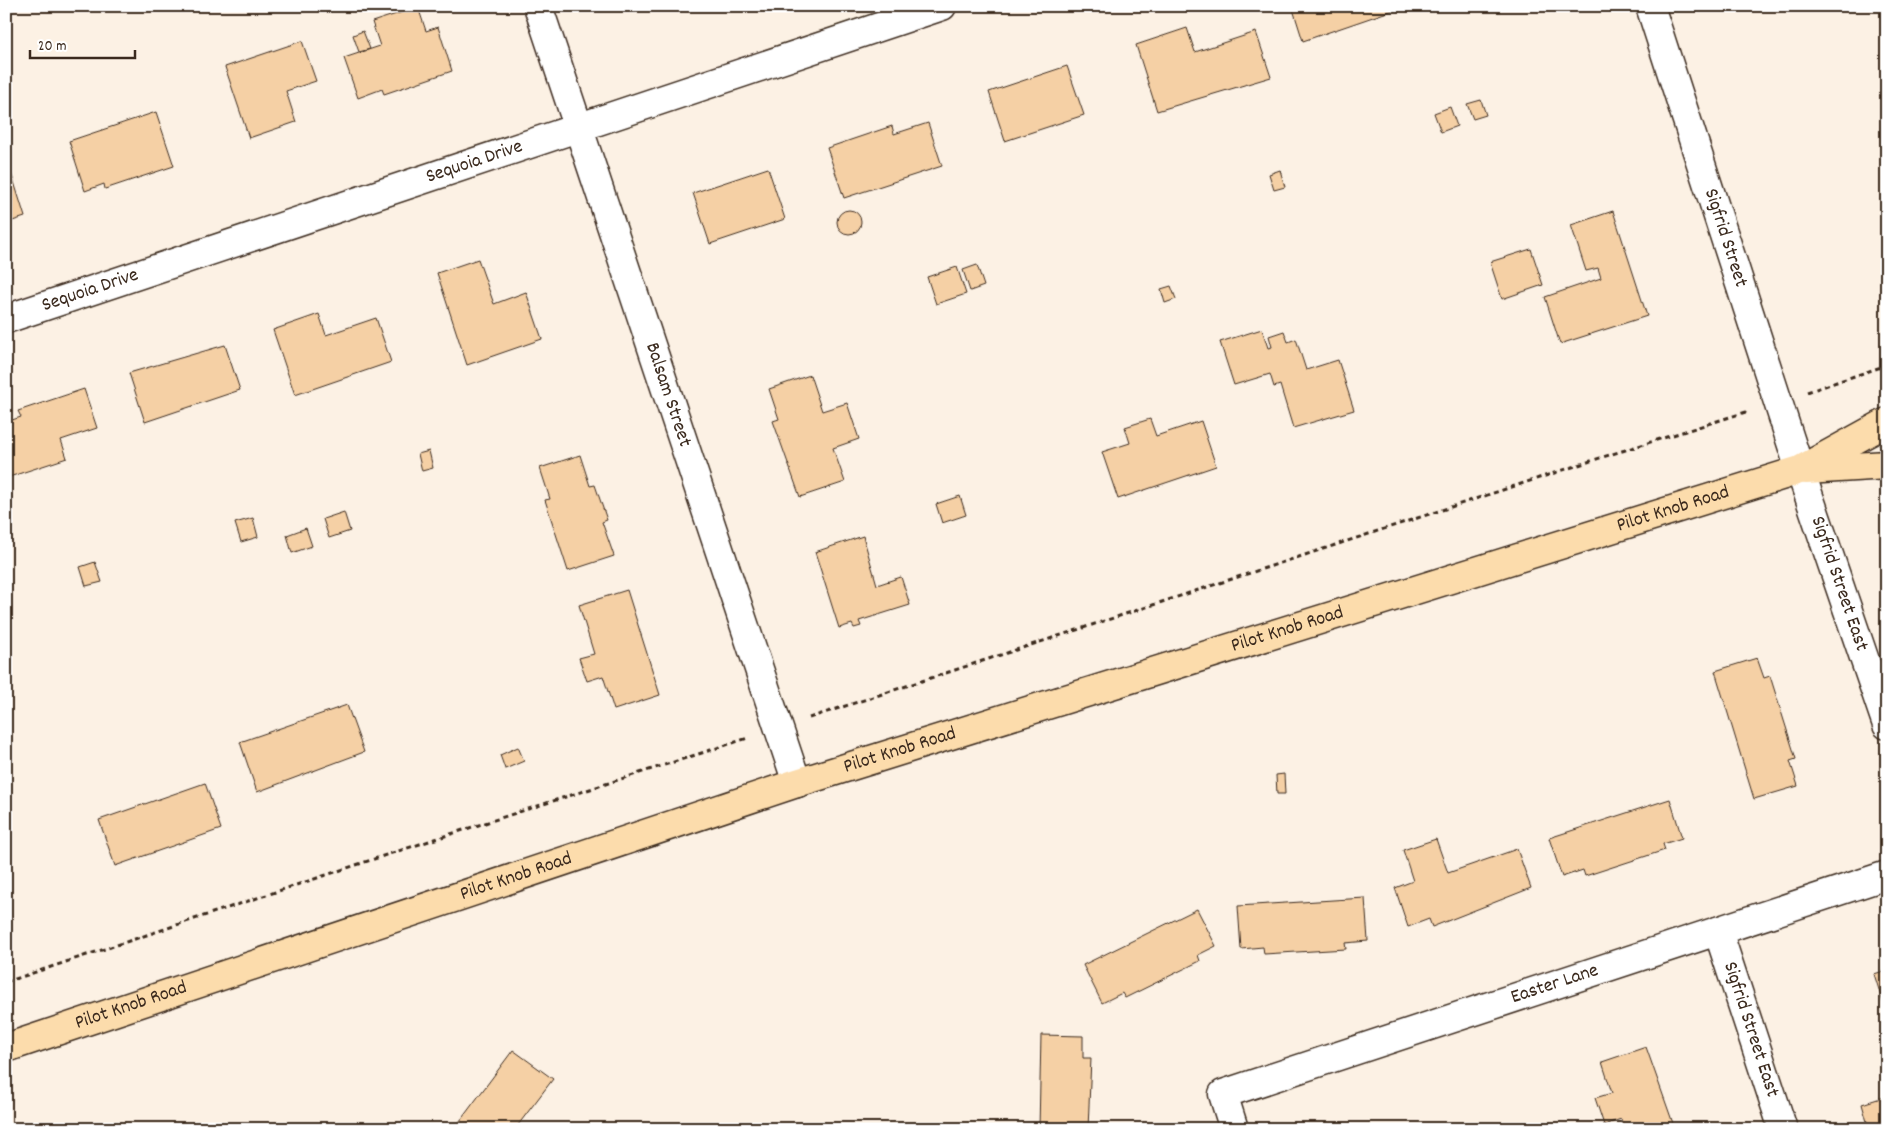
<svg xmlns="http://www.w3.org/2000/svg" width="1893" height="1135" viewBox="0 0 1893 1135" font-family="Dekko,sans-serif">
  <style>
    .building { fill: #f5d0a5; stroke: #3b2a1e }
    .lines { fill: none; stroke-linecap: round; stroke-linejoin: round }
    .minor-casing { stroke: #3b2a1e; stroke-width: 31 }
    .major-casing { stroke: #3b2a1e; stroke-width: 31 }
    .path { stroke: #3b2a1e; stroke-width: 3; stroke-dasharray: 5 4; stroke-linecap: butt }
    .minor { stroke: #fff; stroke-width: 28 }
    .major { stroke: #fcdcac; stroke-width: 28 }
    .labels { text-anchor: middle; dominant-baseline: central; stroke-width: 4; stroke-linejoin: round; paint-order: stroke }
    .street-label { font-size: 20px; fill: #3b2a1e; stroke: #fff }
  </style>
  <rect width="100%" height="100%" fill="#fcf1e4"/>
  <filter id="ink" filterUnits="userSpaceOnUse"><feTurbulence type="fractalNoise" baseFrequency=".02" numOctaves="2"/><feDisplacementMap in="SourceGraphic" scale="10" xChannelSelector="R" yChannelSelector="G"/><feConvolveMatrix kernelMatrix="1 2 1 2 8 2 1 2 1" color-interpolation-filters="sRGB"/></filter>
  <g filter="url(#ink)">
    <path class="building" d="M 1292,6 L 1402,6 L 1402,7 L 1303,41 Z
      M 418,7 L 426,31 L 438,27 L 452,71 L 384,94 L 382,89 L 358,98 L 344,58 L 380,46 L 372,22 Z
      M 1187,28 L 1195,52 L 1256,32 L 1271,77 L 1157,111 L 1136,45 Z
      M 363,31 L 370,49 L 359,52 L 353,35 Z
      M 302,41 L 316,81 L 286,91 L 296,122 L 249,138 L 225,67 Z
      M 1067,66 L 1084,115 L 1005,141 L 989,92 Z
      M 1481,100 L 1486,115 L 1473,119 L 1467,104 Z
      M 1450,107 L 1457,126 L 1441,132 L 1434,113 Z
      M 156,112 L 174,166 L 105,189 L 104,184 L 85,191 L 69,141 Z
      M 928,123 L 942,166 L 844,198 L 827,148 L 892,126 L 894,134 Z
      M 9,166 L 25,217 L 6,223 L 6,167 Z
      M 768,168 L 785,219 L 710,244 L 693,193 Z
      M 1280,170 L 1285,187 L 1274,190 L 1269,174 Z
      M837 222a12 12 0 1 1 24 0a12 12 0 1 1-24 0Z
      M 1613,211 L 1647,316 L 1560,344 L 1545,297 L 1601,278 L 1598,268 L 1586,271 L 1571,225 Z
      M 1531,249 L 1543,285 L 1502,299 L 1490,262 Z
      M 478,259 L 494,304 L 526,292 L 542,339 L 467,365 L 437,273 Z
      M 977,265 L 984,286 L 970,291 L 963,270 Z
      M 957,267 L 966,294 L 936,304 L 927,277 Z
      M 1171,286 L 1176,299 L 1165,303 L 1161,289 Z
      M 319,314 L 326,335 L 376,318 L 391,362 L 295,395 L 273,330 Z
      M 1262,329 L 1268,348 L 1272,347 L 1269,336 L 1284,331 L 1288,342 L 1296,339 L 1306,370 L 1338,360 L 1354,410 L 1293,428 L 1280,385 L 1274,387 L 1270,374 L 1234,385 L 1220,342 Z
      M 225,345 L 240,390 L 145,422 L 129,373 Z
      M 810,375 L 822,411 L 847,403 L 859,439 L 833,448 L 845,482 L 800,497 L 773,421 L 779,419 L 769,389 Z
      M 84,389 L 97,428 L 61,440 L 67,458 L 6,478 L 6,422 L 21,417 L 18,411 Z
      M 1150,419 L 1156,436 L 1201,421 L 1216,466 L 1118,499 L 1102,452 L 1130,443 L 1125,427 Z
      M 429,451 L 433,468 L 422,471 L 418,454 Z
      M 580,455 L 590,486 L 595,485 L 607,520 L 602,522 L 614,556 L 568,571 L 545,500 L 550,499 L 540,468 Z
      M 960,496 L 966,515 L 942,523 L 936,504 Z
      M 344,512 L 350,531 L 329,538 L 323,519 Z
      M 253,518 L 258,537 L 241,542 L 235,523 Z
      M 306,528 L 312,546 L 292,553 L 287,535 Z
      M 863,536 L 877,585 L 901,577 L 910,605 L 859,621 L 861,626 L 854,628 L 852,624 L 839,628 L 815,552 Z
      M 95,562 L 102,582 L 86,586 L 80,567 Z
      M 627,590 L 660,695 L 614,710 L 603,676 L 587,681 L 579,658 L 594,654 L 579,605 Z
      M 1757,658 L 1764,678 L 1770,676 L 1796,759 L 1790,761 L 1798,786 L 1754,799 L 1715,671 Z
      M 347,705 L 364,752 L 257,792 L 240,742 Z
      M 518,747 L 524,761 L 505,769 L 500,755 Z
      M 1284,774 L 1285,794 L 1277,794 L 1276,775 Z
      M 205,783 L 221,829 L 115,866 L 99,820 Z
      M 1670,799 L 1682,838 L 1663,844 L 1665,850 L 1585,876 L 1583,870 L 1562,877 L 1549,838 Z
      M 1436,839 L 1448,873 L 1517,849 L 1531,888 L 1432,927 L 1429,919 L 1408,927 L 1395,888 L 1413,881 L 1403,850 Z
      M 1365,898 L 1368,941 L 1345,943 L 1346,949 L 1264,954 L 1263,947 L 1241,949 L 1238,906 Z
      M 1197,909 L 1216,946 L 1198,955 L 1200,961 L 1125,998 L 1122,993 L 1102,1003 L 1083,965 Z
      M 1887,970 L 1887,1015 L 1874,974 Z
      M 1041,1035 L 1083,1036 L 1083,1058 L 1091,1058 L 1088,1129 L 1039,1129 Z
      M 1646,1047 L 1675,1129 L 1624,1129 L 1621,1119 L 1604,1125 L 1595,1098 L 1612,1093 L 1602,1062 Z
      M 513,1050 L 553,1079 L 515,1129 L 454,1129 Z
      M 1887,1096 L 1887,1129 L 1869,1129 L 1862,1104 Z"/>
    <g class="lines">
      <g class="minor-casing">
        <g id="minor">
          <path id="s1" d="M 538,6 L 797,783"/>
          <path id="s2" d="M 1650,6 L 1800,470 L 1887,725"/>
          <path id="s3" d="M 6,319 L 942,6"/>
          <path id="s4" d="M 1718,931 L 1783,1129"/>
          <path id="s5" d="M 1234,1129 L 1223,1094 L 1887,875"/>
        </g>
      </g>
      <g class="major-casing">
        <g id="major">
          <path d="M 1806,470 L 1887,465"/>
          <path id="s6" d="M 6,1048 L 797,783 L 1800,470 L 1887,422"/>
        </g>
      </g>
      <path class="path" d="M 1807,392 L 1887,365
        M 809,718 L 1603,457 L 1749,411
        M 6,982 L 389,854 L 748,738"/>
      <use href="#minor" class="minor"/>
      <use href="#major" class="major"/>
    </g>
  </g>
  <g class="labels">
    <g class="street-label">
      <text stroke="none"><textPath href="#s3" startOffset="494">Sequoia Drive</textPath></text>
      <text stroke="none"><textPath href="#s2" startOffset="244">Sigfrid Street</textPath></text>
      <text stroke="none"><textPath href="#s3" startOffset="89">Sequoia Drive</textPath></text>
      <text stroke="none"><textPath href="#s1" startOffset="410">Balsam Street</textPath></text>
      <text stroke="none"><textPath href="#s6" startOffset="1752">Pilot Knob Road</textPath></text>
      <text stroke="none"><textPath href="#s2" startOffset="608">Sigfrid Street East</textPath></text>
      <text stroke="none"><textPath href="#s6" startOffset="1348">Pilot Knob Road</textPath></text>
      <text stroke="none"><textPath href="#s6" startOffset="942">Pilot Knob Road</textPath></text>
      <text stroke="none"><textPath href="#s6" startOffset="538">Pilot Knob Road</textPath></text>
      <text stroke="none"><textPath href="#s5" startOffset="386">Easter Lane</textPath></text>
      <text stroke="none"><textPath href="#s6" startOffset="132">Pilot Knob Road</textPath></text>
      <text stroke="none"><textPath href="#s4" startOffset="104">Sigfrid Street East</textPath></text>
    </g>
  </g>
  <rect width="1893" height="1135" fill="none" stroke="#fff" stroke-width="25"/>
  <rect x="12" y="12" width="1868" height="1110" fill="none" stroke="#3b2a1e" stroke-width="2" filter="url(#ink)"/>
  <path d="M30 50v8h105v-8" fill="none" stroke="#3b2a1e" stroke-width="2.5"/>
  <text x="38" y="50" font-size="15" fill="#3b2a1e" stroke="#ffffff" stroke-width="4" paint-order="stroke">20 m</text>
</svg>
